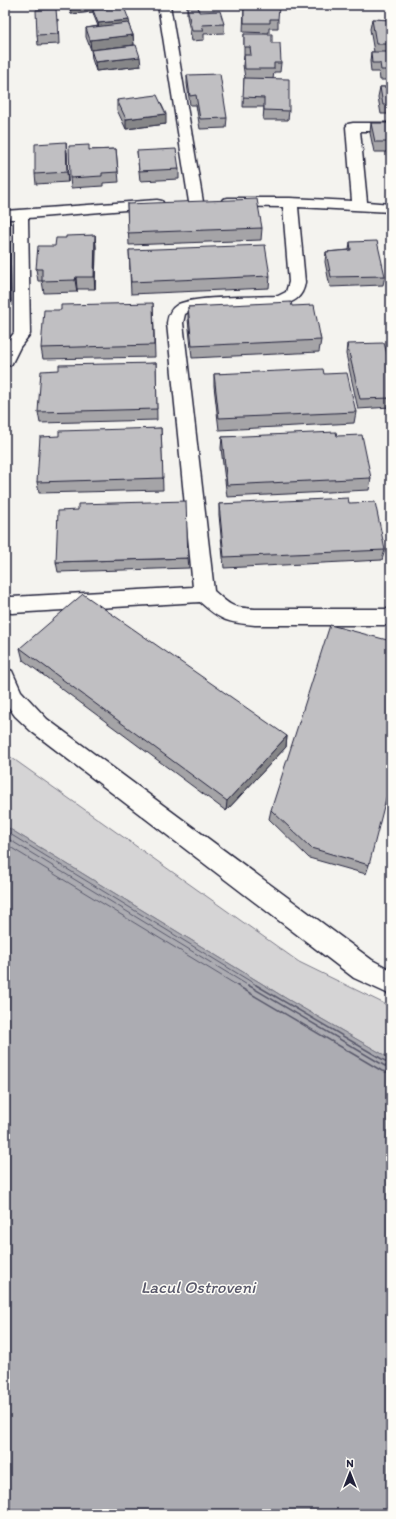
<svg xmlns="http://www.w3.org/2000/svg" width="396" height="1519" viewBox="0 0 396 1519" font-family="Itim,sans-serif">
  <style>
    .green { fill: #d5d4d5; stroke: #7c7b88 }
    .water { fill: #acacb2; stroke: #757582 }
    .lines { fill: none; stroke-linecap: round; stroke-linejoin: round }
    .shore-far1 { stroke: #59596b; stroke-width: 1 }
    .shore { stroke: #59596b; stroke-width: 1.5 }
    .minor-casing { stroke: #22223b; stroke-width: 3 }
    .minor { fill: #fdfcf7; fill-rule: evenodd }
    .wall { fill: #a5a4a7; stroke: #22223b }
    .shaded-wall { fill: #868688; stroke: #22223b }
    .building { fill: #c0bfc2; stroke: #22223b }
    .labels { text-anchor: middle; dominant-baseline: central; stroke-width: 3; stroke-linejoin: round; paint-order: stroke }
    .near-water-label { font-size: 17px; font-style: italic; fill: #59596b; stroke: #fdfcf7 }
  </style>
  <rect width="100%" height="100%" fill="#f4f3ef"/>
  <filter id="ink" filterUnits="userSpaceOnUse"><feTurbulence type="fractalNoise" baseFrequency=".025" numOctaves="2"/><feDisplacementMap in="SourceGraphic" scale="8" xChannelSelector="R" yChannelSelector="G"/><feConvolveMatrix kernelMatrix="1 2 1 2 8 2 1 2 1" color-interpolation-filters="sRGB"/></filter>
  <g filter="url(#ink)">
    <path class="green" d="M 5,753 L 299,962 L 391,1007 L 391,1059 L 287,999 L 5,826 Z"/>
    <path class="water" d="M 5,826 L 287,999 L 391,1059 L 391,1514 L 5,1514 Z"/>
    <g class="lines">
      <path class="shore-far1" d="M 5,831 L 258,986
        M 5,837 L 249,986
        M 5,844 L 238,986"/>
      <path class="shore" d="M 236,985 L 382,1071 L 391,1073
        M 248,985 L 385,1066 L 391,1067
        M 256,985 L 387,1062 L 391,1062"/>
      <g class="minor-casing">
        <path id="minor" d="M 158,5 L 170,5 L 203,202 L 201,205 L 196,206 L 191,205 L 189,202 Z
          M 353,123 L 391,123 L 391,131 L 360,131 L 367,202 L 391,204 L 391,212 L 298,207 L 305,282 C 303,298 293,303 278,306 L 192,310 L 185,314 L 183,323 L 214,591 C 232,607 231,607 255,609 L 391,609 L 391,625 L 255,625 C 227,622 221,621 200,602 L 12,613 L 5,612 L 5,596 L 12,597 L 193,587 L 167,323 C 168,316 170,309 177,305 C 190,296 258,297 278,296 L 286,292 L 289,282 L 283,207 L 228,206 L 223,205 L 221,202 L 223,199 L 228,198 L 290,198 L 352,201 L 346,127 L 348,124 Z
          M 157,200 L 162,201 L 164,204 L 162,207 L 28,218 L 30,334 L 20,347 L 11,365 L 5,366 L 5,345 L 14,333 L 14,219 L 5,219 L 5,211 Z
          M 5,668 L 12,671 L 21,691 L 47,719 L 372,960 L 391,970 L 391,995 L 354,978 L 31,731 L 15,716 L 5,702 Z"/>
      </g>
      <use href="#minor" class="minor"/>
    </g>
    <path class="wall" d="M 68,5 L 107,5 L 107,9 L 130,25 L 129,26 L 133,35 L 134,45 L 91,50 L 86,37 L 86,28 L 98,26 L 94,16 L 93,12 L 71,14 Z
      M 187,7 L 199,12 L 224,24 L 224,33 L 204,34 L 204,40 L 192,41 L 187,16 Z
      M 244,7 L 278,19 L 278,28 L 269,28 L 269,33 L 243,32 Z
      M 58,19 L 59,44 L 38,45 L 37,35 Z
      M 372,19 L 391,20 L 391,80 L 380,80 L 379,72 L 371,72 L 370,61 L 371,52 L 374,52 L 370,29 Z
      M 244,34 L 272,43 L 281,63 L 280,72 L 274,72 L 273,79 L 257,79 L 289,111 L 288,120 L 263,120 L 264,107 L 243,107 L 244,78 L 245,78 L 243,65 L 244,55 Z
      M 91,50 L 141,66 L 96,71 L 92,59 Z
      M 187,75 L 227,118 L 226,128 L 200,129 L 196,105 L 190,105 L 187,84 Z
      M 380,87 L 391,87 L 391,114 L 381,114 L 378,97 Z
      M 117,100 L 166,124 L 126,129 L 117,110 Z
      M 371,123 L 391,123 L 391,152 L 374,152 L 370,133 Z
      M 116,149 L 119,182 L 103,183 L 103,186 L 71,188 L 70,178 L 89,150 Z
      M 137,151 L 179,169 L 179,179 L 140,181 Z
      M 67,152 L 68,182 L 36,184 L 35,174 Z
      M 127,204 L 262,228 L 261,240 L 129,245 Z
      M 5,212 L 8,212 L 10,224 L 11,303 L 5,304 Z
      M 95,235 L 96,247 L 95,289 L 77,289 L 77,292 L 44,293 L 42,281 L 38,281 L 36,269 L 55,246 L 66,238 Z
      M 350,242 L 385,276 L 383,285 L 330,287 L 325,262 L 326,252 L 349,250 Z
      M 129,250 L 270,276 L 269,288 L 131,294 Z
      M 153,303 L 155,357 L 43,359 L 41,348 Z
      M 292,306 L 321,340 L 319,352 L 192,358 L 188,319 L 188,307 Z
      M 347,344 L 391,368 L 391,407 L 358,409 L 346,354 Z
      M 156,363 L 157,420 L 40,423 L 38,412 L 59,370 Z
      M 214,374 L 324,374 L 356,412 L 354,423 L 219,430 L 214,386 Z
      M 161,428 L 163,490 L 39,493 L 37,482 L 59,436 Z
      M 337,436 L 371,478 L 369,490 L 227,497 L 221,448 L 222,437 Z
      M 349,503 L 385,550 L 382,560 L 224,568 L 219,515 L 219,504 Z
      M 188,558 L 189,568 L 58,572 L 56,562 Z
      M 20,648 L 287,736 L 286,747 L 226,811 L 23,660 Z
      M 271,810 L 369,865 L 366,874 L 309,858 L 269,819 Z"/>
    <path class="shaded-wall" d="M 70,5 L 107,5 L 107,11 L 93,10 L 93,12 L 71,14 Z
      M 129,20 L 130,25 L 99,29 L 98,23 Z
      M 133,35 L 134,45 L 91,50 L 90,40 Z
      M 140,57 L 141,66 L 96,71 L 95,62 Z
      M 166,114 L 166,124 L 126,129 L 126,119 Z
      M 66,142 L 67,152 L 68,182 L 67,172 Z
      M 8,212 L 10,224 L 11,303 L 9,291 Z
      M 95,235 L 96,247 L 95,289 L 94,277 Z
      M 76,277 L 77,289 L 77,292 L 75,280 Z
      M 287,736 L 286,747 L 226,811 L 227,801 Z"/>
    <path class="building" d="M 198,6 L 199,12 L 220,11 L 224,24 L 202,25 L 204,31 L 192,31 L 187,7 Z
      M 124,7 L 129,20 L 98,23 L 93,10 Z
      M 244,7 L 279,7 L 278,19 L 270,19 L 270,23 L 244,23 Z
      M 56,9 L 58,34 L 37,35 L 36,10 Z
      M 372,19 L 391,20 L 391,44 L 376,44 Z
      M 128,23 L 133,35 L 90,40 L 86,28 Z
      M 244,34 L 272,34 L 272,43 L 280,43 L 281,63 L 274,63 L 274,69 L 245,69 L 244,55 L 251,55 L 250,47 L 244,47 Z
      M 136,45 L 140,57 L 95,62 L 91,50 Z
      M 371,52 L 391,52 L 391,70 L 381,70 L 380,63 L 372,63 Z
      M 220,74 L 227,118 L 200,119 L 196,95 L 190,96 L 187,75 Z
      M 244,78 L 289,79 L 289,111 L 264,110 L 264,98 L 243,97 Z
      M 380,87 L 391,87 L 391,105 L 383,105 Z
      M 157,95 L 166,114 L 126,119 L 117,100 Z
      M 371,123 L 391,123 L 391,142 L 375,142 Z
      M 66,142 L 67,172 L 35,174 L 35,144 Z
      M 89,145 L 89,150 L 116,149 L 118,172 L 102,173 L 102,176 L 70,178 L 69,146 Z
      M 176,149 L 179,169 L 139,171 L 137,151 Z
      M 257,199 L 262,228 L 128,233 L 127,204 Z
      M 5,212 L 8,212 L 9,291 L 5,291 Z
      M 95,235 L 94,277 L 76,277 L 75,280 L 42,281 L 42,269 L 36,269 L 38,246 L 55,246 L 56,238 L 66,238 L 66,236 Z
      M 377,241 L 385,276 L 331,277 L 326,252 L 351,250 L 350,242 Z
      M 265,245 L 270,276 L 131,282 L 129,250 Z
      M 291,302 L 292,306 L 314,305 L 321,340 L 192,346 L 188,307 Z
      M 153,303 L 154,345 L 41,348 L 44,310 L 61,310 L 61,305 Z
      M 384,343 L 391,368 L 391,398 L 360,399 L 347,344 Z
      M 156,363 L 157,409 L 38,412 L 41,371 L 59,370 L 59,365 Z
      M 323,369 L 324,374 L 347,373 L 356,412 L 219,418 L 214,374 Z
      M 161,428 L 163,478 L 37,482 L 40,437 L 59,436 L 59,431 Z
      M 336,432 L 337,436 L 362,435 L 371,478 L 227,485 L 222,437 Z
      M 348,498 L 349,503 L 375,502 L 385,550 L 224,557 L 219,504 Z
      M 186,501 L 188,558 L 56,562 L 58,511 L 78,510 L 78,504 Z
      M 83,594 L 287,736 L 227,801 L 20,648 Z
      M 330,625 L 391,641 L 391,779 L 369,865 L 311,848 L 271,810 Z"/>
  </g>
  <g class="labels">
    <g class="near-water-label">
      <text x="198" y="1287">Lacul Ostroveni</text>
    </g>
  </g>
  <rect width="396" height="1519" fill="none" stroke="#fdfcf7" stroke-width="20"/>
  <rect x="10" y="10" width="376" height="1499" fill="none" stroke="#22223b" stroke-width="1.5" filter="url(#ink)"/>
  <g transform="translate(350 1473)" stroke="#fdfcf7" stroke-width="3" paint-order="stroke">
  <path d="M0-3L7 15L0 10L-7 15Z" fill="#22223b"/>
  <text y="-6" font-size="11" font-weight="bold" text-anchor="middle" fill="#22223b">N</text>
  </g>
</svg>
